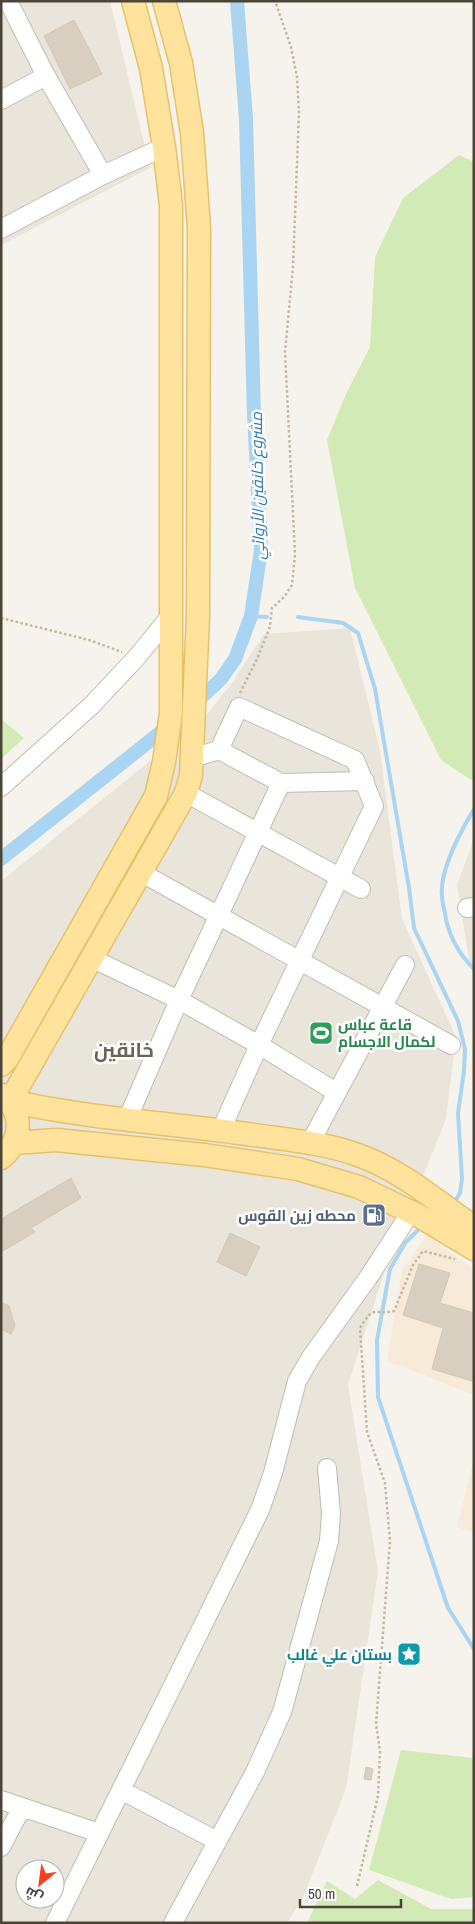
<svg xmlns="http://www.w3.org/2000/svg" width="475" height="1924" viewBox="0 0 475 1924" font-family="'Archivo Narrow',Cairo,sans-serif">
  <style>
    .residential { fill: #eae5da; fill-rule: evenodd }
    .commercial { fill: #f7ead8 }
    .green { fill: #d2eab5 }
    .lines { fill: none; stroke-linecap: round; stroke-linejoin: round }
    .stream { stroke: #a9d4f2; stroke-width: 4 }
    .canal { stroke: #a9d4f2; stroke-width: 14 }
    .building { fill: #d8cfc1; stroke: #d3c7b4 }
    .minor-casing { stroke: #c2bbae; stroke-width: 20 }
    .major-casing { stroke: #e6c16a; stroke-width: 25 }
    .path { stroke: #c4b79f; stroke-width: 2.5; stroke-dasharray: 2.5 2.5; stroke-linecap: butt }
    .minor { stroke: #fff; stroke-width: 18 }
    .major { stroke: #ffe39c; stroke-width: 22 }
    .labels { text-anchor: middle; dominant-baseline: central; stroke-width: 5; stroke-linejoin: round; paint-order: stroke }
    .leisure-label { font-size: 15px; font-weight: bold; fill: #27864d; stroke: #fff; text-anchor: start }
    .service-label { font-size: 15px; font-weight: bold; fill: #4e5e75; stroke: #fff; text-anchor: end }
    .culture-label { font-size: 15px; font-weight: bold; fill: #0d838f; stroke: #fff; text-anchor: end }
    .water-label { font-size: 16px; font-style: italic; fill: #2e7ab2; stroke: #fff }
    .district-label { font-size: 20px; font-weight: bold; fill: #6e6250; stroke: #fff }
  </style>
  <rect width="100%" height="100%" fill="#f6f3ec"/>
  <path class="residential" d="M 1,1 L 110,1 L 150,168 L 1,245 Z
    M 350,628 L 380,751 L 402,919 L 456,1037 L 446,1119 L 385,1270 L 348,1385 L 378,1571 L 346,1789 L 302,1900 L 287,1923 L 1,1923 L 1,881 L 205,717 L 231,684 L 264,634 ZM 25,1869 L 55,1869 L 55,1899 L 25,1899 Z
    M 474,839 L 474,974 L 470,965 L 457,885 Z"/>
  <path class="commercial" d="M 427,1235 L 474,1269 L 474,1395 L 387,1361 L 402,1270 Z
    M 474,1459 L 474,1533 L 457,1527 Z"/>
  <path class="green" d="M 459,155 L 474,162 L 474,778 L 471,780 L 441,760 L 355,588 L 327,440 L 346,394 L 370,347 L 375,257 L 403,198 Z
    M 1,719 L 24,738 L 1,759 Z
    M 401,1750 L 474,1758 L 474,1897 L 451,1899 L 369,1870 Z
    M 378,1880 L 431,1909 L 474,1909 L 474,1923 L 307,1923 L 327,1881 L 355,1899 Z"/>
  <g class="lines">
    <path class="stream" d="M 251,616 L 267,617
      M 298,617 L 343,623 L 358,633 L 375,689 L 409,888 L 414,928 L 458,1021 L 465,1049 L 464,1071 L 458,1113 L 462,1179 L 460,1193 L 454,1203
      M 474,809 C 461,831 439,870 442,896 C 442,903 445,911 446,919 C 450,938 460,955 474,969
      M 422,1226 L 405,1243 L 390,1269 L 377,1340 L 378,1397 L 448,1608 L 474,1649"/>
    <path class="canal" d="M 191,707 L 221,679 L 235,659 L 251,616 L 261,550 L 254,415 L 246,119 L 237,1
      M 1,859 L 171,724"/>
  </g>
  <path class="building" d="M 74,20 L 102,74 L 70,89 L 44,36 Z
    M 71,1178 L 81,1198 L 31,1228 L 35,1232 L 1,1252 L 1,1219 Z
    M 230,1233 L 260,1247 L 246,1276 L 217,1262 Z
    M 419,1264 L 450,1273 L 440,1303 L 474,1313 L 474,1376 L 472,1381 L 432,1369 L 443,1328 L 403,1315 Z
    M 1,1302 L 9,1306 L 15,1326 L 11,1334 L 1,1329 Z
    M 366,1767 L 373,1769 L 371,1780 L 364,1779 Z"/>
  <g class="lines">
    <g class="minor-casing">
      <path id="minor" d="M 8,1 L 46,76 L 103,175
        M 1,100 L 46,76
        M 1,229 L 103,175 L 164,147
        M 219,750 L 239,707 L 355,760 L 374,806 L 259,1045 L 221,1130
        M 192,758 L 219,750 L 281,783 L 365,781
        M 1,787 L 92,705 L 136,658 L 172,614
        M 186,793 L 361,889
        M 140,872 L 451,1045
        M 467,908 L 474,907
        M 91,958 L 179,1000 L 259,1045 L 336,1092
        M 127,1120 L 179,1000 L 281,783
        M 310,1143 L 405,965
        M 121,1790 L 217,1841
        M 1,1800 L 99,1833
        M 1,1847 L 22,1807
        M 55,1923 L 260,1510 L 273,1473 L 297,1381 L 311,1357 L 368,1278 L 411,1212
        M 173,1923 L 255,1772 L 282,1712 L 329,1541 L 331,1513 L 327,1468"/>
    </g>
    <g class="major-casing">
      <path id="major" d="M 164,1 L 181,63 L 192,133 L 199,228 L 198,616 L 191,775 L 186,793 L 10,1101 C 91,1119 173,1123 254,1135 C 289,1140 325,1143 358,1155 C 401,1170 437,1202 474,1227
        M 1,1065 L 7,1059 L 156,796 L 164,762 L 171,713 L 171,205 L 164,147 L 151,68 L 133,1
        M 14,1143 L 56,1140 L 204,1155 L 298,1169 L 359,1187 L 421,1217 L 474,1249
        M 1,1158 C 23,1140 23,1113 3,1095"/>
    </g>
    <path class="path" d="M 1,618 L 89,640 L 122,652
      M 240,693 L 257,659 L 270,627 L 272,608 L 284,597 L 292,585 L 295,554 L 285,352 L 293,267 L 299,113 L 297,77 L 291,47 L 275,1
      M 357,1886 L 378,1796 L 380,1751 L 376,1724 L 390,1541 L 385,1483 L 367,1432 L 360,1328 C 375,1303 373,1316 394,1311 L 413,1265 L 423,1251 L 455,1259"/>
    <use href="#minor" class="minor"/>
    <use href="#major" class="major"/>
  </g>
  <defs>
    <g id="stadium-square" transform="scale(1.25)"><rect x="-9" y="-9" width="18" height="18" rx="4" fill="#2e9e5b" stroke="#fff"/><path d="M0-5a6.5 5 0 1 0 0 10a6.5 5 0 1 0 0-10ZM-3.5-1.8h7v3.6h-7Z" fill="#fff"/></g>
    <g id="fuel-square" transform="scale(1.25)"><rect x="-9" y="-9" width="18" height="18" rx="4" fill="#5c6f8a" stroke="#fff"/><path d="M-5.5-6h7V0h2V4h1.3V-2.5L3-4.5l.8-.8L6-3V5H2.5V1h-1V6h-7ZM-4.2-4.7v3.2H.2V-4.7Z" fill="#fff"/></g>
    <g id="sight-square" transform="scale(1.25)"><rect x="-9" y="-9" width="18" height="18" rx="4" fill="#0f9aa8" stroke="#fff"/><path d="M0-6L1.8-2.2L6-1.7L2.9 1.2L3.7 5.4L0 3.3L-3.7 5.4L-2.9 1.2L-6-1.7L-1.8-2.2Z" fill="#fff"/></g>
  </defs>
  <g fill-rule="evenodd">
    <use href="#stadium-square" x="321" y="1033"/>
    <use href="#fuel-square" x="374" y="1215"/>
    <use href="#sight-square" x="409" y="1654"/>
  </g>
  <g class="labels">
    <g class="leisure-label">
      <text x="338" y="1024">قاعة عباس<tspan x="338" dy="17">لكمال الاجسام</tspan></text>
    </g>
    <g class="service-label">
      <text x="356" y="1215">محطه زين القوس</text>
    </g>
    <g class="culture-label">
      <text x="392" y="1654">بستان علي غالب</text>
    </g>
    <g class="water-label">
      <text transform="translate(257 486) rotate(-91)">مشروع خانقين الأروائي</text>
    </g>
    <g class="district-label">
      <text x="124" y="1049">خانقين</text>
    </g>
  </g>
  <rect width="475" height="1924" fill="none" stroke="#4b4439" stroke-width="5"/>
  <g transform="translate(40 1884) rotate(209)"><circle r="24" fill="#ffffff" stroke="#b7b4b0"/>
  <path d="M0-4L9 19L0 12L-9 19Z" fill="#fc3f1d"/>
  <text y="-8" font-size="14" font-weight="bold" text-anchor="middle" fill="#4b4439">ش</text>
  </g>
  <path d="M300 1899v8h101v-8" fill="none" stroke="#4b4439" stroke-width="2.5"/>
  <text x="308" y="1899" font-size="15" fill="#4b4439" stroke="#ffffff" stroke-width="4" paint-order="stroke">50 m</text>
</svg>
